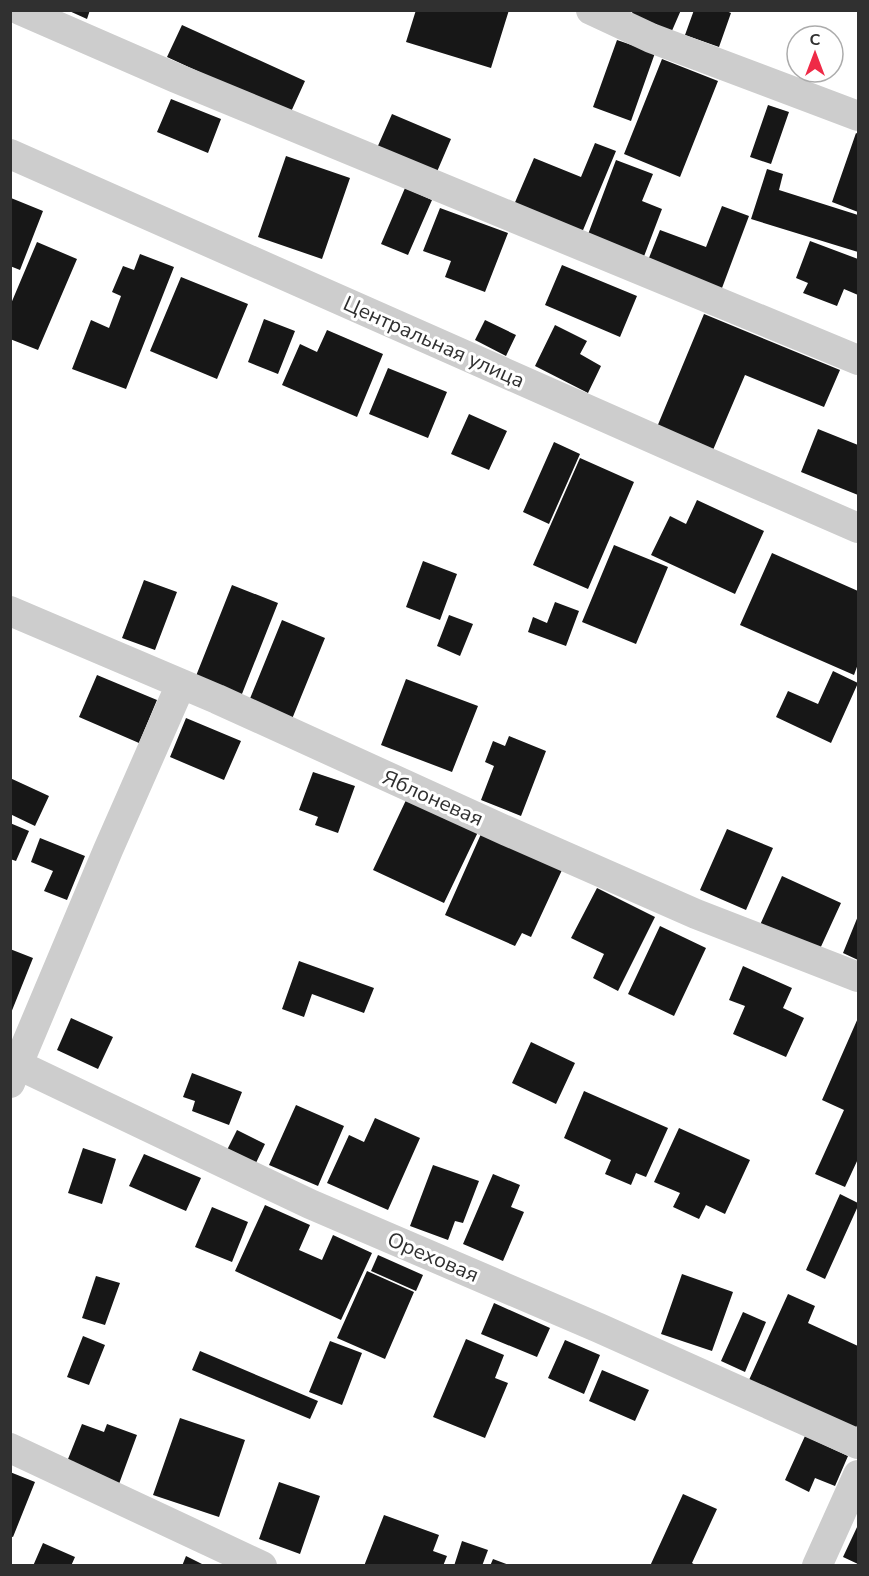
<svg xmlns="http://www.w3.org/2000/svg" width="869" height="1576" viewBox="0 0 869 1576" font-family="'Nunito Sans',sans-serif">
  <style>
    .building { fill: #171717 }
    .lines { fill: none; stroke-linecap: round; stroke-linejoin: round }
    .street { stroke: #cdcdcd; stroke-width: 30 }
    .labels { text-anchor: middle; dominant-baseline: central; stroke-width: 6; stroke-linejoin: round; paint-order: stroke }
    .street-label { font-size: 21px; fill: #303030; stroke: #fff }
  </style>
  <rect width="100%" height="100%" fill="#fff"/>
  <path class="building" d="M 67,10 L 90,10 L 87,19 Z
    M 416,10 L 509,10 L 491,68 L 406,42 Z
    M 633,10 L 681,10 L 671,33 L 631,16 Z
    M 694,10 L 724,10 L 731,13 L 719,47 L 685,35 Z
    M 182,25 L 305,81 L 290,114 L 167,57 Z
    M 617,40 L 655,53 L 631,121 L 593,107 Z
    M 662,59 L 718,81 L 680,177 L 624,154 Z
    M 171,99 L 221,119 L 208,153 L 157,132 Z
    M 768,105 L 789,112 L 771,164 L 750,157 Z
    M 392,114 L 451,139 L 436,174 L 377,148 Z
    M 856,133 L 858,134 L 858,212 L 832,202 Z
    M 595,143 L 616,151 L 581,235 L 513,207 L 534,158 L 581,177 Z
    M 286,156 L 350,178 L 322,259 L 258,237 Z
    M 616,160 L 653,174 L 642,201 L 662,209 L 643,259 L 587,237 Z
    M 767,169 L 783,174 L 779,190 L 858,215 L 858,252 L 751,219 Z
    M 405,188 L 432,200 L 408,255 L 381,244 Z
    M 11,198 L 43,211 L 20,270 L 10,266 Z
    M 722,206 L 749,216 L 719,296 L 645,268 L 660,230 L 706,247 Z
    M 440,208 L 508,233 L 485,292 L 445,277 L 451,261 L 423,251 Z
    M 810,241 L 858,259 L 858,295 L 844,289 L 837,306 L 803,293 L 808,283 L 796,278 Z
    M 37,242 L 77,259 L 38,350 L 10,339 L 10,306 Z
    M 140,254 L 174,267 L 126,389 L 72,369 L 91,320 L 109,328 L 121,296 L 112,292 L 123,266 L 134,270 Z
    M 562,265 L 637,296 L 620,337 L 545,305 Z
    M 181,277 L 248,304 L 217,379 L 150,351 Z
    M 704,314 L 840,370 L 824,407 L 745,375 L 713,450 L 657,427 Z
    M 264,319 L 295,331 L 278,374 L 248,362 Z
    M 485,320 L 516,335 L 506,356 L 475,340 Z
    M 555,325 L 587,341 L 580,354 L 601,366 L 588,393 L 535,366 Z
    M 327,330 L 383,354 L 357,417 L 282,385 L 300,344 L 317,352 Z
    M 388,368 L 447,392 L 428,438 L 369,414 Z
    M 469,414 L 507,431 L 489,470 L 451,454 Z
    M 818,429 L 858,445 L 858,495 L 801,472 Z
    M 554,442 L 580,454 L 549,524 L 523,512 Z
    M 580,458 L 634,482 L 588,589 L 533,565 Z
    M 697,500 L 764,531 L 735,594 L 651,555 L 670,516 L 686,524 Z
    M 614,545 L 668,567 L 636,644 L 582,622 Z
    M 772,553 L 858,591 L 858,664 L 854,675 L 740,625 Z
    M 423,561 L 457,574 L 440,620 L 406,607 Z
    M 144,580 L 177,592 L 155,650 L 122,638 Z
    M 232,585 L 278,603 L 240,699 L 194,681 Z
    M 555,602 L 579,611 L 566,646 L 528,632 L 533,617 L 547,623 Z
    M 449,615 L 473,624 L 460,656 L 437,646 Z
    M 282,620 L 325,638 L 292,719 L 249,701 Z
    M 833,671 L 858,683 L 831,743 L 776,717 L 788,691 L 818,704 Z
    M 97,675 L 157,700 L 139,743 L 79,717 Z
    M 406,679 L 478,706 L 452,772 L 381,745 Z
    M 186,718 L 241,741 L 224,780 L 170,757 Z
    M 509,736 L 546,751 L 521,816 L 481,800 L 494,766 L 485,762 L 493,741 L 505,746 Z
    M 313,772 L 355,786 L 338,833 L 315,825 L 318,817 L 299,810 Z
    M 10,778 L 49,796 L 35,826 L 10,814 Z
    M 407,798 L 478,832 L 444,903 L 373,870 Z
    M 10,823 L 29,831 L 16,861 L 10,859 Z
    M 727,829 L 773,848 L 746,910 L 700,890 Z
    M 481,834 L 562,870 L 531,937 L 522,933 L 515,946 L 445,915 Z
    M 40,838 L 85,856 L 67,900 L 44,891 L 53,871 L 31,862 Z
    M 782,876 L 841,903 L 819,951 L 760,925 Z
    M 597,888 L 655,917 L 618,991 L 593,978 L 604,954 L 571,938 Z
    M 858,916 L 858,960 L 843,953 Z
    M 660,926 L 706,948 L 674,1016 L 628,994 Z
    M 10,949 L 33,958 L 11,1013 L 10,1013 Z
    M 299,961 L 374,988 L 364,1013 L 312,994 L 304,1017 L 282,1009 Z
    M 743,966 L 792,988 L 783,1008 L 804,1018 L 786,1057 L 733,1034 L 745,1006 L 729,1000 Z
    M 71,1018 L 113,1037 L 98,1069 L 57,1050 Z
    M 858,1018 L 858,1159 L 845,1187 L 815,1174 L 844,1110 L 822,1100 Z
    M 531,1042 L 575,1063 L 556,1104 L 512,1083 Z
    M 192,1073 L 242,1092 L 229,1125 L 192,1111 L 195,1101 L 183,1097 Z
    M 584,1091 L 668,1128 L 646,1177 L 636,1173 L 631,1185 L 605,1174 L 611,1160 L 564,1138 Z
    M 296,1105 L 344,1126 L 318,1186 L 269,1165 Z
    M 375,1118 L 420,1138 L 388,1210 L 327,1183 L 349,1135 L 364,1142 Z
    M 679,1128 L 750,1160 L 725,1214 L 706,1205 L 699,1219 L 673,1207 L 680,1193 L 654,1182 Z
    M 237,1130 L 265,1144 L 255,1165 L 226,1152 Z
    M 83,1148 L 116,1159 L 102,1204 L 68,1193 Z
    M 144,1154 L 201,1178 L 186,1211 L 129,1186 Z
    M 433,1165 L 479,1181 L 463,1223 L 455,1221 L 448,1240 L 410,1226 Z
    M 493,1174 L 520,1185 L 511,1207 L 524,1212 L 503,1261 L 463,1244 Z
    M 840,1194 L 858,1203 L 858,1206 L 825,1279 L 806,1270 Z
    M 265,1205 L 310,1225 L 299,1250 L 322,1260 L 333,1235 L 372,1253 L 341,1320 L 235,1271 Z
    M 212,1207 L 248,1222 L 232,1262 L 195,1247 Z
    M 378,1255 L 423,1275 L 416,1291 L 371,1271 Z
    M 367,1271 L 414,1292 L 385,1359 L 337,1338 Z
    M 682,1274 L 733,1292 L 712,1351 L 661,1334 Z
    M 96,1276 L 120,1283 L 105,1325 L 82,1318 Z
    M 788,1294 L 815,1306 L 808,1323 L 858,1346 L 858,1423 L 856,1428 L 749,1380 Z
    M 494,1303 L 550,1328 L 537,1357 L 481,1334 Z
    M 743,1312 L 766,1322 L 745,1372 L 721,1361 Z
    M 83,1336 L 105,1345 L 89,1385 L 67,1377 Z
    M 466,1339 L 504,1355 L 495,1378 L 508,1383 L 485,1438 L 433,1417 Z
    M 565,1340 L 600,1355 L 584,1394 L 548,1378 Z
    M 330,1341 L 362,1353 L 342,1405 L 309,1392 Z
    M 200,1351 L 318,1401 L 310,1419 L 192,1370 Z
    M 602,1370 L 649,1390 L 635,1421 L 589,1401 Z
    M 180,1418 L 245,1440 L 219,1517 L 153,1495 Z
    M 82,1424 L 104,1432 L 107,1424 L 137,1435 L 119,1484 L 66,1464 Z
    M 805,1436 L 848,1456 L 835,1486 L 815,1478 L 809,1492 L 785,1480 Z
    M 10,1472 L 35,1482 L 13,1537 L 10,1536 Z
    M 279,1482 L 320,1496 L 300,1554 L 259,1539 Z
    M 683,1494 L 717,1509 L 692,1563 L 697,1566 L 650,1566 Z
    M 384,1515 L 439,1535 L 433,1551 L 447,1556 L 443,1566 L 364,1566 Z
    M 858,1525 L 858,1564 L 843,1557 Z
    M 462,1541 L 488,1550 L 482,1566 L 454,1566 Z
    M 43,1543 L 75,1557 L 71,1566 L 33,1566 Z
    M 186,1556 L 206,1566 L 182,1566 Z
    M 493,1559 L 509,1565 L 509,1566 L 490,1566 Z"/>
  <g class="lines">
    <path class="street" d="M 20,10 L 176,78 L 858,360
      M 591,10 L 651,38 L 858,116
      M 10,154 L 679,450 L 858,528
      M 10,611 L 217,699 L 507,831 L 696,914 L 858,977
      M 10,1061 L 310,1204 L 599,1328 L 858,1444
      M 10,1083 L 108,850 L 181,684
      M 10,1448 L 262,1566
      M 817,1566 L 858,1475"/>
  </g>
  <g class="labels">
    <g class="street-label">
      <text transform="translate(434 342) rotate(24)">Центральная улица</text>
      <text transform="translate(433 798) rotate(24)">Яблоневая</text>
      <text transform="translate(433 1257) rotate(23)">Ореховая</text>
    </g>
  </g>
  <rect width="869" height="1576" fill="none" stroke="#303030" stroke-width="24"/>
  <g transform="translate(815 54)"><circle r="28" fill="#ffffff" stroke="#acacac" stroke-width="1.5"/>
  <path d="M0-4.5L10 22L0 15L-10 22Z" fill="#ef2a47"/>
  <text y="-9" font-size="16" font-weight="bold" text-anchor="middle" fill="#303030">С</text>
  </g>
</svg>
